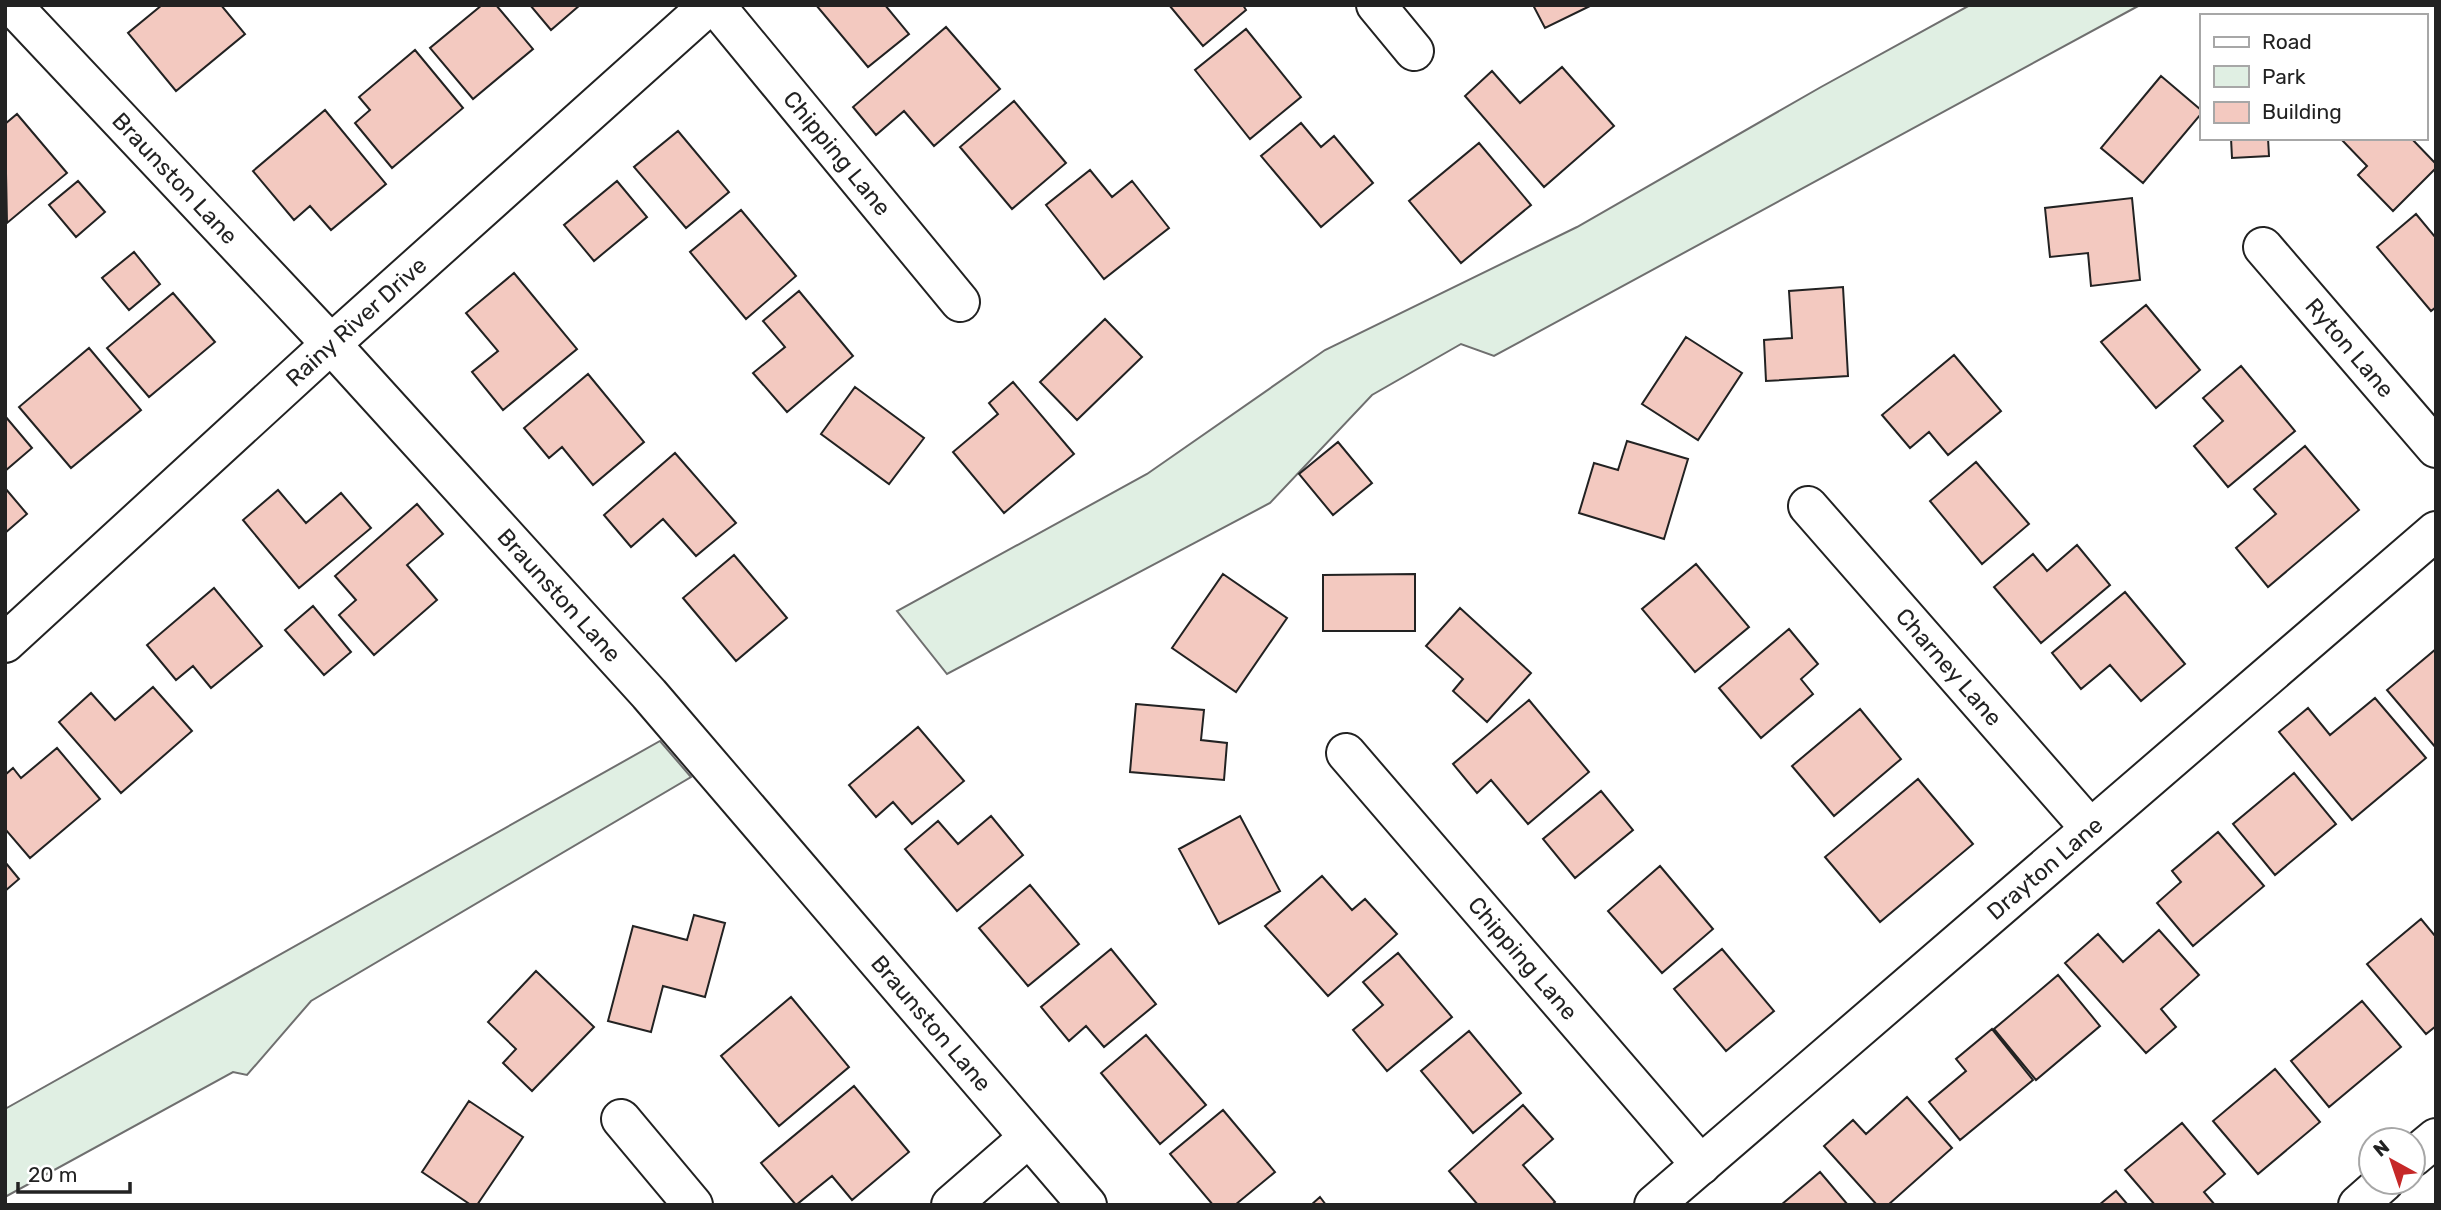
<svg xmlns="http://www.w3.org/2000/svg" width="2441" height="1210" viewBox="0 0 2441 1210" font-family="Rubik,sans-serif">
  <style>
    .green { fill: #e0efe3; stroke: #6f6f6f; stroke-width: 2 }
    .building { fill: #f3c9c0; stroke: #222; stroke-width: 2 }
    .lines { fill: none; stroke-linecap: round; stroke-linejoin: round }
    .minor-casing { stroke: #222; stroke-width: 42 }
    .minor { stroke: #fff; stroke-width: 38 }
    .labels { text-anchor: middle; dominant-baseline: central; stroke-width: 5; stroke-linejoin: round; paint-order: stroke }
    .street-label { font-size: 23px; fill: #222; stroke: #fff }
  </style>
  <rect width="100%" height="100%" fill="#fff"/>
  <path class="green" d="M 1970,5 L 2140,5 L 1494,356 L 1461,344 L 1372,395 L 1270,503 L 947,674 L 897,611 L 1147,474 L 1325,350 L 1577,227 L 1821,87 Z
    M 660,741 L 691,777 L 311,1001 L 247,1075 L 233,1072 L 5,1197 L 5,1109 Z"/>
  <path class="building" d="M 162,5 L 221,5 L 245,34 L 176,91 L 128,33 Z
    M 482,5 L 496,5 L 533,49 L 473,99 L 430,48 Z
    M 530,5 L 580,5 L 551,30 Z
    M 816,5 L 885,5 L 909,34 L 868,67 Z
    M 1169,5 L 1243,5 L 1246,10 L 1203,46 Z
    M 1533,5 L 1592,5 L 1545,28 Z
    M 946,27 L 1000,89 L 934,146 L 904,111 L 876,135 L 853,107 Z
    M 1246,29 L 1301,97 L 1250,139 L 1195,70 Z
    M 415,50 L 463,108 L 392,168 L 355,123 L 370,110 L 359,97 Z
    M 1562,67 L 1614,126 L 1544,187 L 1465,96 L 1492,71 L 1520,103 Z
    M 2161,76 L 2201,110 L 2201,114 L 2143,183 L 2101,148 Z
    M 1014,101 L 1066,163 L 1012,209 L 960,147 Z
    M 325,110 L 386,184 L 331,230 L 310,206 L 294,220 L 253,171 Z
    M 17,114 L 67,173 L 7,223 L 5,124 Z
    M 1301,123 L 1321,147 L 1334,136 L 1373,183 L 1321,227 L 1261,156 Z
    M 678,131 L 729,192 L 686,228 L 634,167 Z
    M 2231,138 L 2268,138 L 2269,156 L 2232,158 Z
    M 2340,138 L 2411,138 L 2436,164 L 2436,168 L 2393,211 L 2358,175 L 2367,166 Z
    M 1479,143 L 1531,205 L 1461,263 L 1409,201 Z
    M 1090,170 L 1112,197 L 1132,181 L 1169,228 L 1104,279 L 1046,205 Z
    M 78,181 L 105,212 L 76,237 L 49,205 Z
    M 617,181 L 647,217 L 594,261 L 564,225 Z
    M 2132,198 L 2140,280 L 2091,286 L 2088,253 L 2050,257 L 2045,208 Z
    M 741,210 L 796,276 L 746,319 L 690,252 Z
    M 2416,214 L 2436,238 L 2436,307 L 2431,311 L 2377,247 Z
    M 134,252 L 160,284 L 129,310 L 102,278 Z
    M 514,273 L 577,349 L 503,410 L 472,372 L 498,351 L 466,313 Z
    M 1843,287 L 1848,376 L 1766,381 L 1764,340 L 1792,338 L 1789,291 Z
    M 799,291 L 853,356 L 787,412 L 753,373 L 785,347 L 763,321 Z
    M 173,293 L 215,342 L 149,397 L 107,348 Z
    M 2146,305 L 2200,370 L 2156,408 L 2101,342 Z
    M 1105,319 L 1142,357 L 1077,420 L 1040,382 Z
    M 1686,337 L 1742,373 L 1698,440 L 1642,404 Z
    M 89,348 L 141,410 L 71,468 L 19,407 Z
    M 1954,355 L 2001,411 L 1948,455 L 1929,432 L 1910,448 L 1882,415 Z
    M 2241,366 L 2295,431 L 2228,487 L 2194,446 L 2223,421 L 2203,398 Z
    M 588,374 L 644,442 L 593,485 L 562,447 L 549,458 L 524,428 Z
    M 1013,382 L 1074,454 L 1004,513 L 953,452 L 998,414 L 989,403 Z
    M 855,387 L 924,438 L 889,484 L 821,434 Z
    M 5,416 L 32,448 L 5,471 Z
    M 1627,441 L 1688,459 L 1664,539 L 1579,513 L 1594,463 L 1618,470 Z
    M 1338,442 L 1372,483 L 1333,515 L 1299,474 Z
    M 2305,446 L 2359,510 L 2268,587 L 2236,548 L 2276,514 L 2254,489 Z
    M 675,453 L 736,523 L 696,556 L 663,519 L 631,547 L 604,515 Z
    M 1976,462 L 2029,524 L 1982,564 L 1930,501 Z
    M 5,488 L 27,514 L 5,533 Z
    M 278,490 L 306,523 L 341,493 L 371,528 L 299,588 L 243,520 Z
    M 417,504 L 443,534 L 407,565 L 437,600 L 374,655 L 339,615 L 356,600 L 335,576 Z
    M 2077,545 L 2110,585 L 2041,643 L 1994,587 L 2033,554 L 2047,571 Z
    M 734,555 L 787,618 L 736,661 L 683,598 Z
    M 1696,564 L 1749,627 L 1695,672 L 1642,609 Z
    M 1223,574 L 1287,618 L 1236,692 L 1172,648 Z
    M 1415,574 L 1415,631 L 1323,631 L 1323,575 Z
    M 214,588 L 262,646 L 211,688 L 193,666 L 176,680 L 147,645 Z
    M 2125,592 L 2185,664 L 2141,701 L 2110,665 L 2081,689 L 2052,653 Z
    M 313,606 L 351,652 L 324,675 L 285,630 Z
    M 1460,608 L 1531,673 L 1487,722 L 1453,691 L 1463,679 L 1426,646 Z
    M 1789,629 L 1818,664 L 1801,679 L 1813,694 L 1761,738 L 1719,688 Z
    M 2436,649 L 2436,748 L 2387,690 Z
    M 153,687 L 192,731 L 121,793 L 59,722 L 91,693 L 115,720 Z
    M 2375,698 L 2426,758 L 2352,820 L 2279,732 L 2308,708 L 2330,735 Z
    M 1529,700 L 1589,772 L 1528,824 L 1491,780 L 1477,793 L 1453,764 Z
    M 1136,704 L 1204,710 L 1201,740 L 1227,743 L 1224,780 L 1130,772 Z
    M 1860,709 L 1901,759 L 1834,816 L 1792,766 Z
    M 918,727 L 964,781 L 912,824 L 893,802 L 876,817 L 849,785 Z
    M 57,748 L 100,799 L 30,858 L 5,829 L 5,775 L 13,768 L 21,778 Z
    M 2294,773 L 2336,824 L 2275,875 L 2233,824 Z
    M 1918,779 L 1973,844 L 1880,922 L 1825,857 Z
    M 1601,791 L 1633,830 L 1575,878 L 1543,839 Z
    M 991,816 L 1023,855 L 957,911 L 905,849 L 938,821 L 958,844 Z
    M 1240,816 L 1280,891 L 1219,924 L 1179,849 Z
    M 2218,832 L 2264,886 L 2193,946 L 2157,903 L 2181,882 L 2172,871 Z
    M 5,862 L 19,879 L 5,891 Z
    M 1660,866 L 1713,929 L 1662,973 L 1608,911 Z
    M 1322,876 L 1352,910 L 1365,899 L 1397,934 L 1328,996 L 1265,926 Z
    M 1030,885 L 1079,944 L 1028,986 L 979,928 Z
    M 694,915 L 725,923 L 705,997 L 663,986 L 651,1032 L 608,1021 L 633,926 L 687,940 Z
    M 2421,919 L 2436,937 L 2436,1026 L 2426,1034 L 2367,964 Z
    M 2159,930 L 2199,975 L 2161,1009 L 2176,1027 L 2146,1053 L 2065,963 L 2098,934 L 2123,962 Z
    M 1111,949 L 1156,1004 L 1104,1047 L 1086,1026 L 1069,1041 L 1041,1007 Z
    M 1722,949 L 1774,1011 L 1726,1051 L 1674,989 Z
    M 1398,953 L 1452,1017 L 1387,1071 L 1353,1030 L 1383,1005 L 1363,982 Z
    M 536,971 L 594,1027 L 532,1091 L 503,1063 L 516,1049 L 488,1022 Z
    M 2058,975 L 2100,1026 L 2036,1080 L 1994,1029 Z
    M 791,997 L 849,1067 L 779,1126 L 721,1056 Z
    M 2362,1001 L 2401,1047 L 2329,1107 L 2291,1061 Z
    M 1992,1029 L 2033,1080 L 1960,1140 L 1929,1102 L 1966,1071 L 1956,1059 Z
    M 1469,1031 L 1521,1093 L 1473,1133 L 1421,1071 Z
    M 1146,1035 L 1206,1105 L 1160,1144 L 1101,1073 Z
    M 2275,1069 L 2320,1122 L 2258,1174 L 2213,1121 Z
    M 854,1086 L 909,1152 L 852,1200 L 832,1176 L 796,1205 L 761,1163 Z
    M 1907,1097 L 1952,1148 L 1888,1205 L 1877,1205 L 1824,1146 L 1853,1120 L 1866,1134 Z
    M 469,1101 L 523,1137 L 477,1205 L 471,1205 L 422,1172 Z
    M 1523,1105 L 1553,1139 L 1523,1165 L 1555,1202 L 1552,1205 L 1478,1205 L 1449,1171 Z
    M 1223,1110 L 1275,1172 L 1235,1205 L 1213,1205 L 1170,1154 Z
    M 2182,1123 L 2225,1174 L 2204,1192 L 2215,1205 L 2155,1205 L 2125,1170 Z
    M 1820,1172 L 1848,1205 L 1781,1205 Z
    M 2116,1191 L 2128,1205 L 2099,1205 Z
    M 1320,1197 L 1326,1205 L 1311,1205 Z"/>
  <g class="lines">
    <g class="minor-casing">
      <g id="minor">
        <path id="s1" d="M 12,5 L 331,344 L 649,694 L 1087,1205"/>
        <path id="s2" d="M 715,5 L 960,302"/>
        <path d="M 1376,5 L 1414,51"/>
        <path id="s3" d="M 2263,247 L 2436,448"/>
        <path id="s4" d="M 1808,506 L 2089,827"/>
        <path id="s5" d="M 5,643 L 331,344 L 709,5"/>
        <path id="s6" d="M 1346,753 L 1701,1165"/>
        <path d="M 621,1119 L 693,1205"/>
        <path d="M 2413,1157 L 2436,1138"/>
        <path d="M 951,1205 L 1028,1138"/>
        <path id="s7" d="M 1654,1205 L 2436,531"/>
        <path d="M 2358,1205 L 2384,1182"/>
      </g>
    </g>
    <use href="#minor" class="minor"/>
  </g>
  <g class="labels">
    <g class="street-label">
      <text stroke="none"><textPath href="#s2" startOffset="192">Chipping Lane</textPath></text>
      <text stroke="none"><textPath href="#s1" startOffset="238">Braunston Lane</textPath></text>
      <text stroke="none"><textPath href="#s5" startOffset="476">Rainy River Drive</textPath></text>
      <text stroke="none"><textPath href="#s3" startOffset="133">Ryton Lane</textPath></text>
      <text stroke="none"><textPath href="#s1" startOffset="805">Braunston Lane</textPath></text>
      <text stroke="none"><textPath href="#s4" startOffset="214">Charney Lane</textPath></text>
      <text stroke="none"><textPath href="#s7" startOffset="516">Drayton Lane</textPath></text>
      <text stroke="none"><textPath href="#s6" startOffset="271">Chipping Lane</textPath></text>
      <text stroke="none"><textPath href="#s1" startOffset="1372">Braunston Lane</textPath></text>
    </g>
  </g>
  <rect width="2441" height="1210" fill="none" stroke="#222222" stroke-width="14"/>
  <rect x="2200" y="14" width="228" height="126" fill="#ffffff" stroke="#a7a7a7" stroke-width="2"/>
  <rect x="2214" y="37" width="35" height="10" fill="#ffffff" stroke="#a7a7a7" stroke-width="2"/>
  <text x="2262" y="49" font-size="21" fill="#222222">Road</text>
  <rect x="2214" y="66" width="35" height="21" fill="#e0efe3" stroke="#a7a7a7" stroke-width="2"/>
  <text x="2262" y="84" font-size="21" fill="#222222">Park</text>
  <rect x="2214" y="102" width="35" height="21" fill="#f3c9c0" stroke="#a7a7a7" stroke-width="2"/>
  <text x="2262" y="119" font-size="21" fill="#222222">Building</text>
  <g transform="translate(2392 1161) rotate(320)"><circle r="33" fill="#ffffff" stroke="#a7a7a7" stroke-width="2"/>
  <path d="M0-5L12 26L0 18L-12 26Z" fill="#c62828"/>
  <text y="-10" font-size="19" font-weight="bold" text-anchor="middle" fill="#222222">N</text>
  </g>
  <path d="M18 1182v10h112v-10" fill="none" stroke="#222222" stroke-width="3.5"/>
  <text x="28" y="1182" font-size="21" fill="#222222" stroke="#ffffff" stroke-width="5" paint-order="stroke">20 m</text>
</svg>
